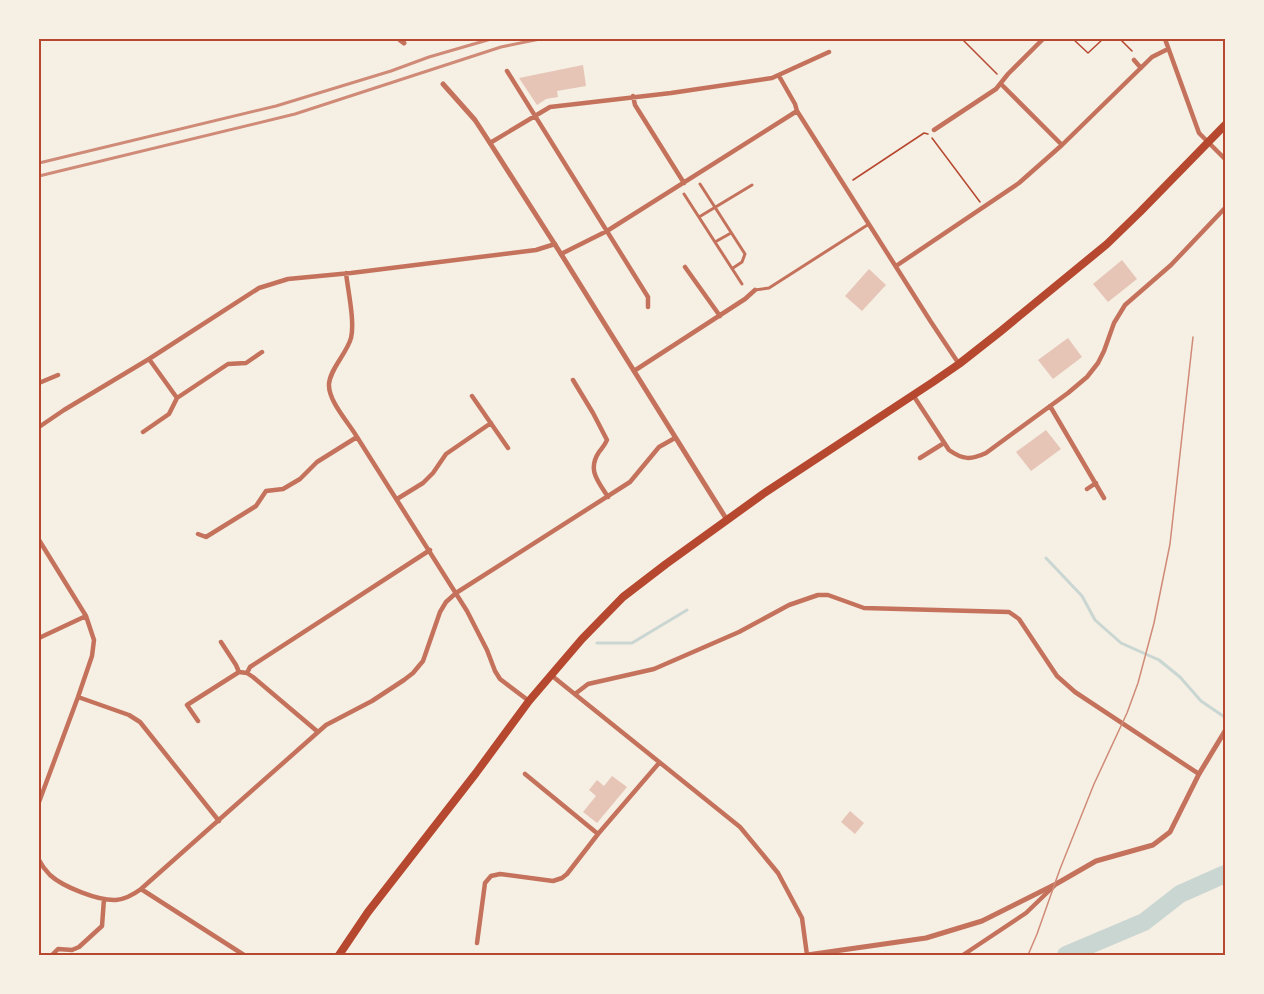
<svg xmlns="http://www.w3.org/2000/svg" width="1264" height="994" viewBox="0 0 1264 994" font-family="'Asap Condensed',sans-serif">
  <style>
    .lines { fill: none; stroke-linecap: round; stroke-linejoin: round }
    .stream { stroke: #c9d6d2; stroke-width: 3 }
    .river { stroke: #c9d6d2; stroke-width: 18 }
    .building { fill: #e6c5b7 }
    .path { stroke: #b5482f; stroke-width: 1.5 }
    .pedestrian { stroke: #c5725c; stroke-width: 3 }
    .minor { stroke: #c5725c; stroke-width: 4.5 }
    .tertiary { stroke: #c5725c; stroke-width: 5 }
    .trunk { stroke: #b5482f; stroke-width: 8 }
    .tram { stroke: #cf8b77; stroke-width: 1.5 }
    .rail { stroke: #cf8b77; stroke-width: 3 }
    .neatline { fill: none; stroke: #b5482f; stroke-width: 2 }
  </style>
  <rect width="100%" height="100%" fill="#f6efe4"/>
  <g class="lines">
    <path class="stream" d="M 1046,558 L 1082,596 L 1095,620 L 1121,643 L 1159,660 L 1180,677 L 1201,701 L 1223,716
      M 597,643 L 632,643 L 687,610"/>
    <path class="river" d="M 1066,955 L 1144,922 L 1180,894 L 1225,874"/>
  </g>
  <path class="building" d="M 583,65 L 586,86 L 557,91 L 558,97 L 546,99 L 537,105 L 519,78 Z
    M 1122,260 L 1137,279 L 1108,302 L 1093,284 Z
    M 869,269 L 886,285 L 862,311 L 845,296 Z
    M 1068,338 L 1082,357 L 1053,379 L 1038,360 Z
    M 1046,430 L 1061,449 L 1031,471 L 1016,452 Z
    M 612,776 L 627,787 L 597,823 L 583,812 L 596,796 L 589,790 L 597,780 L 604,786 Z
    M 850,811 L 864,823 L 855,834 L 841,822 Z"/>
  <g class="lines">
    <path class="path" d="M 962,39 L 997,74
      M 1073,39 L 1088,53 L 1103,39
      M 1120,39 L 1132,51
      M 932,138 L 980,202
      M 853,180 L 924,133 L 928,134"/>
    <path class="pedestrian" d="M 700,184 L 745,254 L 742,262 L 733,268
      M 684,194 L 742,284
      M 699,217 L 752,185
      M 715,242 L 731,233
      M 755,290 L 769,288 L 869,224"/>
    <path class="minor" d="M 1165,39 L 1199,133 L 1225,159
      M 1134,60 L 1141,68
      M 507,71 L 648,297 L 648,307
      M 779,76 L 795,104 L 797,111 L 931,322 L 959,364
      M 1001,84 L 1062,145
      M 633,96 L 635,105 L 684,183
      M 934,130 L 996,89 L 1008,74 L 1043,39
      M 490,143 L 550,107 L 671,93 L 772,78 L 829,52
      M 561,254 L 607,231 L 797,111
      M 896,266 L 1019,183 L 1062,145 L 1152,57 L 1168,49
      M 685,267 L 720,316
      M 346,273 C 348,291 355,322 351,338 C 347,353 330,369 329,384 C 328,401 349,423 357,437
      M 634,371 L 745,299 L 755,290
      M 573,380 L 593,413 L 607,440 C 605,445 602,448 599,452 C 587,470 598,481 608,497
      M 39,383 L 58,375
      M 913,395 L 949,450 C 963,460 971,460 986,453 L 1068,393 L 1087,377 L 1098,363 L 1104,351 L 1114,323 L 1125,305 L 1171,265 L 1225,208
      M 472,396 L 508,448
      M 177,398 L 228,364 L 246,363 L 262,352
      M 1050,406 L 1104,498
      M 39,427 L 64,410 L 149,359 L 259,288 L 288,279 L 351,273 L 536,250 L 555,244
      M 143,432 L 169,414 L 177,398 L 149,359
      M 920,458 L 944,443
      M 1087,489 L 1096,483
      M 397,499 L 423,483 L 433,473 L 446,454 L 491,423
      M 198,534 L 206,537 L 256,506 L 266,491 L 283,489 L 300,479 L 317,462 L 357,437 L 467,611 L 487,650 L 495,671 L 500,679 L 529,701
      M 39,540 L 86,616 L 94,640 L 92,656 L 78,697 L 39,802
      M 39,638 L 86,616
      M 221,642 L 236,665 L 239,672
      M 247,673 L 250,667 L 430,550
      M 551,675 L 740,827 L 778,873 L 802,918 L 807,955
      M 575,694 L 588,684 L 654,669 L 739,632 L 789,605 L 818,595 L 828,595 L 864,608 L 1009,612 L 1019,619 L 1057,676 L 1075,692 L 1199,774
      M 78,697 L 129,715 L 140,722 L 219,821
      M 198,721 L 187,705 L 239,672 L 247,673 L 253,677 L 318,732
      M 525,774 L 598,834
      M 39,860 C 42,866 46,871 50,875 C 63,887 99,901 116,900 C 126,899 133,895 141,889 L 326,725 L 372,701 L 404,680 L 413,673 L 423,661 L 440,612 L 446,602 L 456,593 L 630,482 L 659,447 L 675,438
      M 141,889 L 244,955
      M 477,943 L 485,883 L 491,876 L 500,874 L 553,881 L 562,878 L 567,874 L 598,834 L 659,763
      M 52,955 L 58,949 L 72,950 L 79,947 L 102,926 L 104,899
      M 963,955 L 1026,913 L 1054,886"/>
    <path class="tertiary" d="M 400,40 L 404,43
      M 443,84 L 475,120 L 490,143 L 561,254 L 727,520
      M 807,955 L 926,938 L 982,921 L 1056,884 L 1096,861 L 1153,845 L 1170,832 L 1199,774 L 1225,731"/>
    <path class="trunk" d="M 339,955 L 368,912 L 476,773 L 529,701 L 582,639 L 623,597 L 666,564 L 763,494 L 933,382 L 959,364 L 1001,331 L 1107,244 L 1140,212 L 1225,125"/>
    <path class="tram" d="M 1028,955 L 1037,934 L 1060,869 L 1094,784 L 1127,713 L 1138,683 L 1154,623 L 1170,544 L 1193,337"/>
    <path class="rail" d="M 39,163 L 276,106 L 391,71 L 429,57 L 491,39
      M 39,176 L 295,114 L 501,47 L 540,39"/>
  </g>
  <rect width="1264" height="994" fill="none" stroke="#f6efe4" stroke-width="81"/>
  <rect x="40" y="40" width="1184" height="914" class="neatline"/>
</svg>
